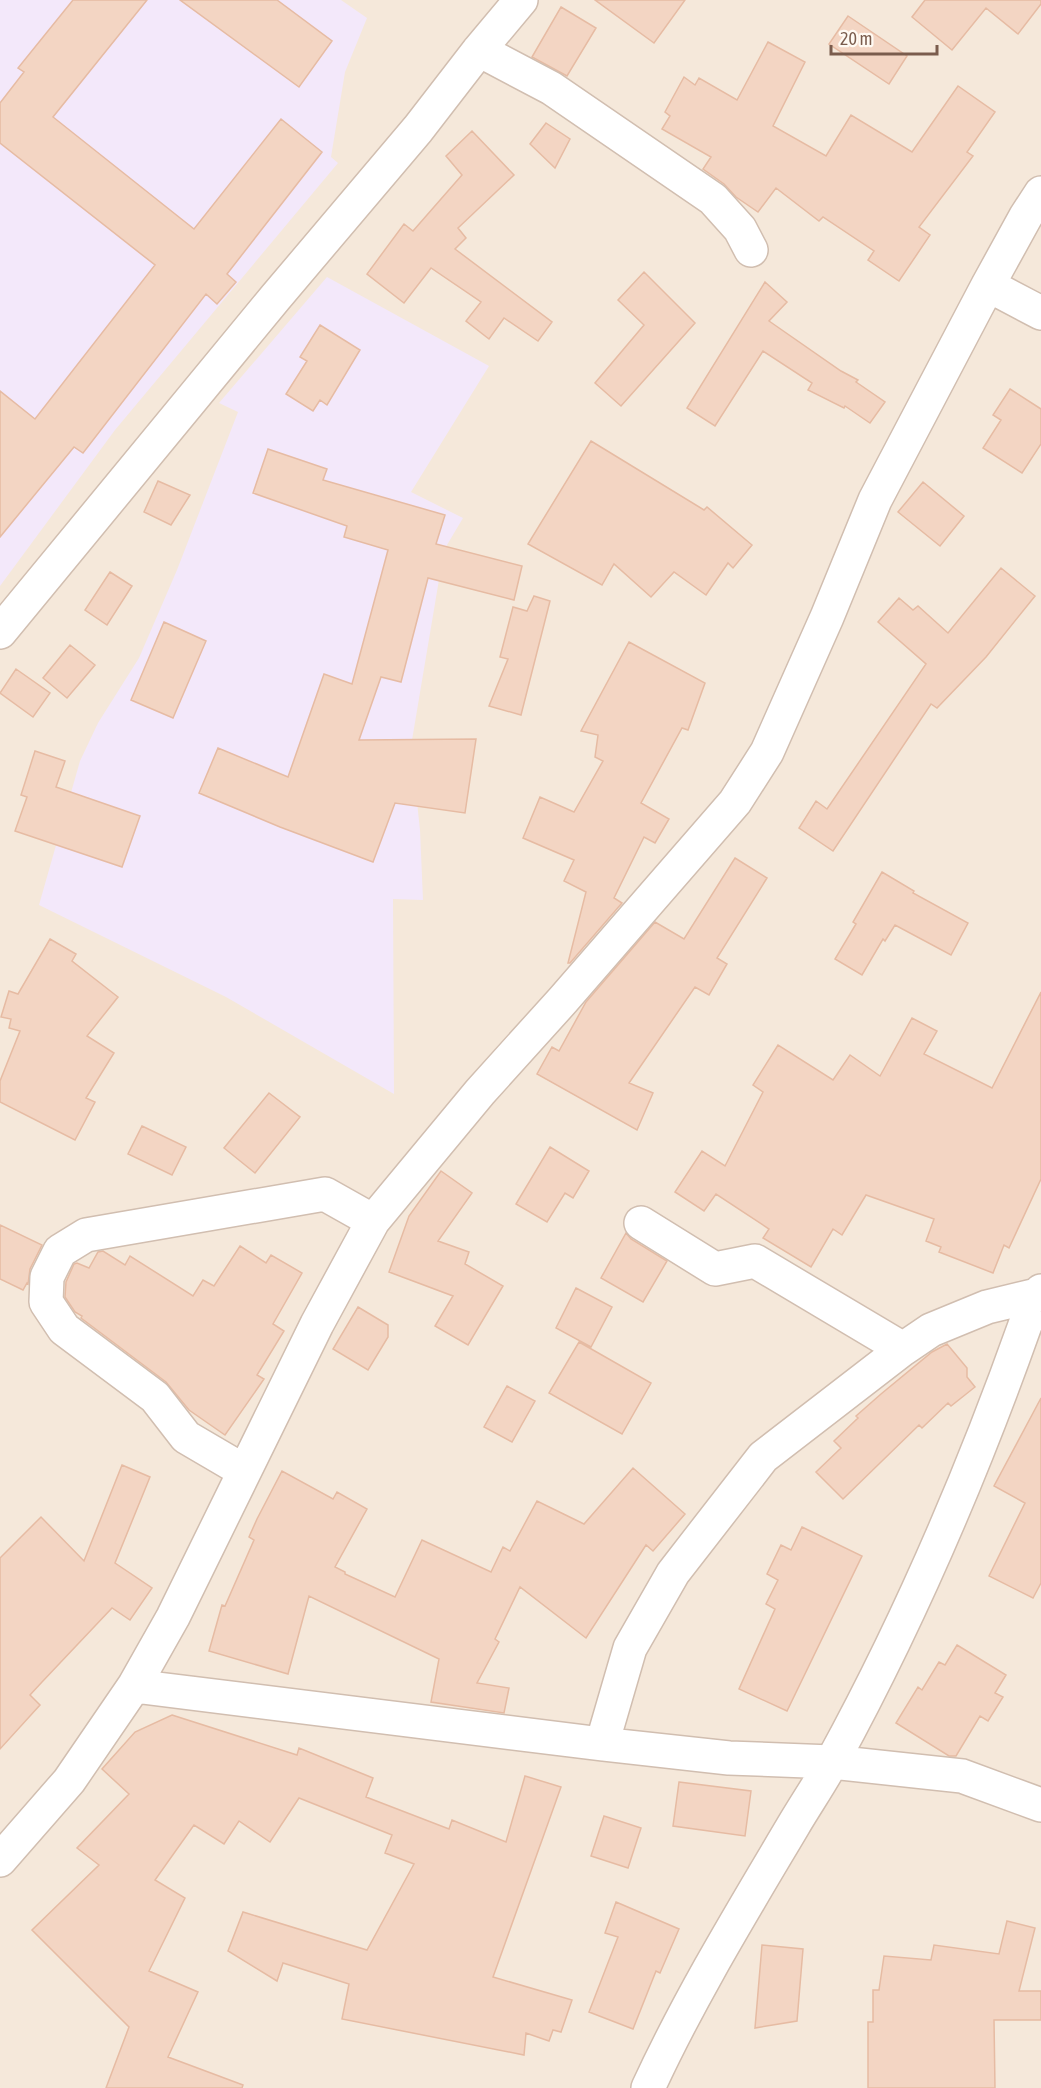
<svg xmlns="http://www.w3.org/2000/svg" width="1041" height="2088" viewBox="0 0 1041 2088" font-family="'Asap Condensed',sans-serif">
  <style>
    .residential { fill: #f5e8da }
    .education { fill: #f3e8fa }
    .building { fill: #f3d5c3; stroke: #e6bba3; stroke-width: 1.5 }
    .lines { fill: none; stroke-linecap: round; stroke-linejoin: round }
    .minor-casing { stroke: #d1beb0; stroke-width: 36 }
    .minor { stroke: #fff; stroke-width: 33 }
  </style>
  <rect width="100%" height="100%" fill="#fdf6ec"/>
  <path class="residential" d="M 0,0 L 1041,0 L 1041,2088 L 0,2088 Z"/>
  <path class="education" d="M 0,0 L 341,0 L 367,18 L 345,72 L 331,157 L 338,163 L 115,430 L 0,586 Z
    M 327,277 L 489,366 L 411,492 L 463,518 L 444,550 L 411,746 L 420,830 L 423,900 L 393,899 L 394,1094 L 226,997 L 39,905 L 80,761 L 98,723 L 139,658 L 177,570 L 238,412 L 219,403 Z"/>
  <path class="building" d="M 73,0 L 147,0 L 53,117 L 194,229 L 281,119 L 322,152 L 227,274 L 236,282 L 217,304 L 206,294 L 83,453 L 74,447 L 0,537 L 0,391 L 35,419 L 155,265 L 0,143 L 0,103 L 24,72 L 18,68 Z
    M 180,0 L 277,0 L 332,41 L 299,87 Z
    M 595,0 L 685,0 L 654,43 Z
    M 925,0 L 1041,0 L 1041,4 L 1018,34 L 986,8 L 952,50 L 912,17 Z
    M 561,7 L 596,28 L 567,76 L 532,57 Z
    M 848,16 L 907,56 L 889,84 L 829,44 Z
    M 768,42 L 805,62 L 773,126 L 826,156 L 851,115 L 912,152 L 958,86 L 995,112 L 967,152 L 973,156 L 919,227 L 930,235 L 899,281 L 868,260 L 874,251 L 823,217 L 819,221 L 776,188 L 758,212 L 736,197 L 724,184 L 703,169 L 711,157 L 662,129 L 670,116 L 665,112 L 684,77 L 695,85 L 699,78 L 737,100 Z
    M 546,123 L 570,139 L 555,168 L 530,144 Z
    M 472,131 L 514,175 L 458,228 L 466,238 L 455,249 L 552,322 L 538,341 L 504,318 L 489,339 L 466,321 L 481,302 L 431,268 L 404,303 L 367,274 L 404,224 L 413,231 L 462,175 L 446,156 Z
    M 644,272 L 695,323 L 621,406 L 595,383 L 644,325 L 618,300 Z
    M 765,282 L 787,302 L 769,321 L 841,371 L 858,380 L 856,382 L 885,402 L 870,423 L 845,406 L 844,408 L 808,390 L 812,383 L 763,351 L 715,426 L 687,408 Z
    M 320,325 L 360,350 L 327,405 L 320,400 L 313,411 L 286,394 L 307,361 L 300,357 Z
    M 1010,389 L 1041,409 L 1041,444 L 1022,473 L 983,448 L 1001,420 L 993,415 Z
    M 591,441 L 704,510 L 707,507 L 752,545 L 733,568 L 728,563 L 706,595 L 674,572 L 651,597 L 614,564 L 602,585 L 528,544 Z
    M 268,449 L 327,469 L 323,480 L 445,515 L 436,544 L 522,566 L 514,600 L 428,578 L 401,682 L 381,677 L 359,740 L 476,739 L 465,813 L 395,803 L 373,862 L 280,827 L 199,793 L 218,748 L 288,777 L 324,674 L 352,684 L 388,550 L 344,537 L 347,526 L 253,493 Z
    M 158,481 L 190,495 L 171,525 L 144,512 Z
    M 923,482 L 964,516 L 940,546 L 898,512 Z
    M 1001,568 L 1035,596 L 986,657 L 937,708 L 931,704 L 833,851 L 799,828 L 816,801 L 827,809 L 926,664 L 878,622 L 899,598 L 913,610 L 918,606 L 948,633 Z
    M 110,572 L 132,586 L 107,625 L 85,610 Z
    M 534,596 L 550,601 L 521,715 L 489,706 L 508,659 L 500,657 L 513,607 L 527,611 Z
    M 164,622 L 206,641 L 173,718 L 131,700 Z
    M 629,642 L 705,683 L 688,730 L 682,728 L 641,803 L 669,819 L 655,843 L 644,837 L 614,898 L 622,903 L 570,963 L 568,963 L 586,892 L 564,881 L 574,860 L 523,838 L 540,797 L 574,812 L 603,761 L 595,757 L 598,735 L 581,731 Z
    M 70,645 L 95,665 L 67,698 L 43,678 Z
    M 16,669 L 50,693 L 33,717 L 0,693 Z
    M 35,751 L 65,761 L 56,787 L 140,816 L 122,867 L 15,831 L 27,797 L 21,795 Z
    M 735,858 L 767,878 L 717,958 L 727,964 L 709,995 L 695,987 L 629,1083 L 653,1093 L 637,1130 L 537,1074 L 552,1047 L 559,1051 L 586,1002 L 655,922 L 684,939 Z
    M 882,872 L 914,891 L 913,893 L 968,923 L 951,955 L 895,925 L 885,941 L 883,939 L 862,975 L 835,959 L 856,924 L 853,922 Z
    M 50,939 L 76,954 L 72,961 L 118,997 L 87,1036 L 114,1053 L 86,1098 L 95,1102 L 75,1140 L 0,1102 L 0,1081 L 20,1031 L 9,1028 L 11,1019 L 1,1017 L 9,991 L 18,994 Z
    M 1041,992 L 1041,1179 L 1009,1248 L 1004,1245 L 993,1273 L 939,1252 L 941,1247 L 926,1241 L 934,1219 L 866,1195 L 842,1235 L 833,1229 L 811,1267 L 763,1238 L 769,1229 L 716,1194 L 704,1211 L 675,1192 L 702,1151 L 725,1166 L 763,1092 L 753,1085 L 778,1045 L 833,1080 L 850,1055 L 880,1076 L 912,1018 L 937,1031 L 924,1054 L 992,1088 Z
    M 269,1093 L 300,1117 L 255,1173 L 224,1148 Z
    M 142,1126 L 186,1147 L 172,1175 L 128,1154 Z
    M 550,1147 L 589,1171 L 573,1198 L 565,1193 L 547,1222 L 516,1204 Z
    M 441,1171 L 472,1193 L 438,1241 L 469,1252 L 465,1264 L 503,1286 L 468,1345 L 435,1326 L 453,1296 L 389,1272 L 409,1216 Z
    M 0,1225 L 42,1245 L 30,1269 L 28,1284 L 27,1283 L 23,1290 L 0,1279 Z
    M 626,1233 L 631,1239 L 667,1261 L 643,1302 L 601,1278 Z
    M 240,1246 L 266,1263 L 271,1255 L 302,1273 L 273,1324 L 284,1331 L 257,1375 L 264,1379 L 225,1435 L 189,1410 L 166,1382 L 81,1318 L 82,1316 L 75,1312 L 65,1297 L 66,1282 L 74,1264 L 77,1263 L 89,1268 L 98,1252 L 103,1251 L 125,1265 L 130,1256 L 193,1296 L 203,1280 L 214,1286 Z
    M 576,1288 L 612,1307 L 591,1347 L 556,1328 Z
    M 358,1307 L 388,1325 L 388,1337 L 368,1370 L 333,1349 Z
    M 579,1342 L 651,1383 L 622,1434 L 549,1393 Z
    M 947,1344 L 967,1368 L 967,1377 L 975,1387 L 951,1406 L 948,1403 L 922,1428 L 919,1425 L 843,1499 L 816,1472 L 841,1448 L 834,1441 L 858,1418 L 856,1416 L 881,1394 L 932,1352 Z
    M 507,1386 L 535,1401 L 512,1442 L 484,1427 Z
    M 1041,1398 L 1041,1583 L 1033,1598 L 989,1576 L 1025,1503 L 994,1486 Z
    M 122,1465 L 150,1477 L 115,1563 L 152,1588 L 130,1620 L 112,1608 L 42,1682 L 30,1695 L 40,1705 L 0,1749 L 0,1558 L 41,1517 L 84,1561 Z
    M 633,1468 L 685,1514 L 653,1551 L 646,1545 L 586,1638 L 520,1587 L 495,1639 L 499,1642 L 477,1683 L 509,1688 L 504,1713 L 431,1702 L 439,1659 L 309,1596 L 288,1674 L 209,1651 L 222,1605 L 225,1606 L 254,1540 L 249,1537 L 257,1519 L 282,1471 L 333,1499 L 337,1492 L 367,1509 L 335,1567 L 345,1572 L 345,1574 L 395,1597 L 422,1540 L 491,1572 L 503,1547 L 510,1551 L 537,1501 L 584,1524 Z
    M 802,1527 L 862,1556 L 787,1711 L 739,1689 L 775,1609 L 766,1604 L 778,1580 L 767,1574 L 781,1545 L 791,1550 Z
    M 957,1645 L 1006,1675 L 995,1693 L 1003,1697 L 988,1721 L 980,1716 L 956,1756 L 949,1756 L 896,1723 L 918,1687 L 922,1690 L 939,1662 L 945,1665 Z
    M 172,1715 L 297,1755 L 299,1748 L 373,1778 L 366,1797 L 449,1829 L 452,1820 L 506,1842 L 525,1776 L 561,1787 L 493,1977 L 572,2000 L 561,2032 L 553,2030 L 549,2041 L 526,2033 L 524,2055 L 342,2019 L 349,1984 L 283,1963 L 277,1981 L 228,1951 L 243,1912 L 367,1950 L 414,1864 L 385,1853 L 392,1835 L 299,1798 L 270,1842 L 239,1821 L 224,1844 L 194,1825 L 155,1880 L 185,1898 L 149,1971 L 198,1992 L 168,2057 L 243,2085 L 242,2088 L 106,2088 L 129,2027 L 32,1930 L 99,1865 L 77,1848 L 129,1794 L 102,1769 L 135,1732 Z
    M 679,1782 L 751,1791 L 745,1836 L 673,1826 Z
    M 604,1816 L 641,1828 L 628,1868 L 591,1856 Z
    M 616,1902 L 679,1929 L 660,1973 L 656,1971 L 633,2029 L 589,2012 L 618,1937 L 605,1933 Z
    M 1007,1921 L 1035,1928 L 1019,1991 L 1041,1991 L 1041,2020 L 994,2020 L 995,2088 L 868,2088 L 868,2022 L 873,2022 L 873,1990 L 879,1990 L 884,1956 L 931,1960 L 934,1945 L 999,1954 Z
    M 762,1945 L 803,1949 L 797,2021 L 755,2028 Z"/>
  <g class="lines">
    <g class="minor-casing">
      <path id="minor" d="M 479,50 L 551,88 L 713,199 L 740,229 L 751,250
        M 988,285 L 1041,313
        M 0,632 L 275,298 L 418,129 L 479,50 L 521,0
        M 641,1223 L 715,1269 L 755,1261 L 903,1349
        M 244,1471 L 186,1437 L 155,1397 L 64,1329 L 46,1302 L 47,1277 L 60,1251 L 86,1235 L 325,1194 L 373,1221
        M 134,1686 L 602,1744 L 729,1758 L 832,1762 L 962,1776 L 1041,1805
        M 602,1744 L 630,1648 L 673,1573 L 763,1457 L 903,1349 L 931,1330 L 987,1307 L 1041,1294
        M 0,1860 L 69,1781 L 134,1686 L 173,1617 L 317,1324 L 373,1221 L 480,1092 L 563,1000 L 735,802 L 767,752 L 827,617 L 875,500 L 988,285 L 1026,216 L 1041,193
        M 648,2088 C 690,1997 742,1912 793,1826 C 806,1804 821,1782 833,1760 C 909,1621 972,1474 1025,1325 L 1041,1291"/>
    </g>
    <use href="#minor" class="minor"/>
  </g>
  <path d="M831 45v9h106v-9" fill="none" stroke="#7a5c4d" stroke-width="3"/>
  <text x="840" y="45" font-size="18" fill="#7a5c4d" stroke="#fffaf3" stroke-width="4.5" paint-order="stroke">20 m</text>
</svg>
